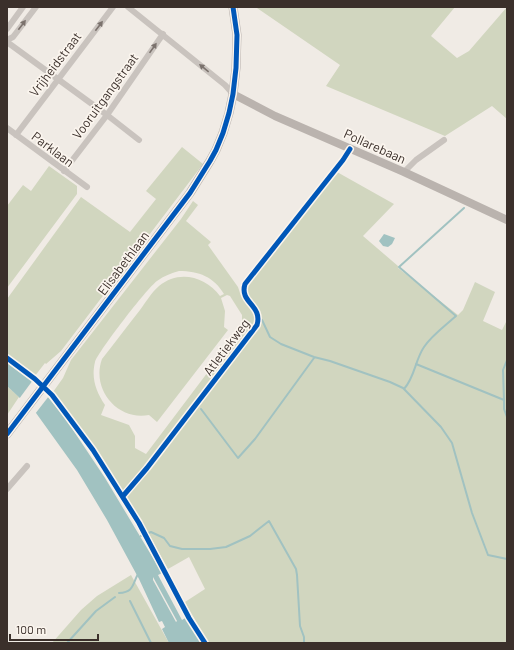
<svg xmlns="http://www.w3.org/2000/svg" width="514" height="650" viewBox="0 0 514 650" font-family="Barlow,sans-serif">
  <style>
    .green { fill: #d1d6bf; fill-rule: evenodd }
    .water { fill: #a1c2c1; fill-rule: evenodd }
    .pier { fill: #f0ebe5 }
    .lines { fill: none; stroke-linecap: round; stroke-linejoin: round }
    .stream { stroke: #a1c2c1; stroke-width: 2 }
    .street { stroke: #c9c3be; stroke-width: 6 }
    .secondary { stroke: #bab3ae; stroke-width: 8 }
    .primary { stroke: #b8b1ad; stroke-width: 9 }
    .cycleway-casing { stroke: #fbf5ee; stroke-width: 8 }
    .cycleway { stroke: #0057b8; stroke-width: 5 }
    .oneway { fill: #7b726d }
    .labels { text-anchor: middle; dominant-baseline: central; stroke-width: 3.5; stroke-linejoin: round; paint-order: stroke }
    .street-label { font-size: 13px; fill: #3b302b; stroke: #fbf5ee }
  </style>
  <rect width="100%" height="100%" fill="#f0ebe5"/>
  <path class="green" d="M 260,7 L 455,7 L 431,36 L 457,58 L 469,51 L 507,7 L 507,119 L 492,106 L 445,136 L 326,86 L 340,65 L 257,8 Z
    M 182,147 L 203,164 L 61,351 L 46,364 L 45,363 L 31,381 L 7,363 L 7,299 L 81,197 L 130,232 L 156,199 L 146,191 Z
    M 49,166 L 77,186 L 77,194 L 7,288 L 7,206 L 23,185 L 31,191 Z
    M 337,172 L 394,204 L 363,236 L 398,266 L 398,268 L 458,315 L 463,310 L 475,282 L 495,292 L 483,321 L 502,330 L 507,320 L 507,643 L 208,643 L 185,602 L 205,589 L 189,557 L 168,569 L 142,522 L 95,448 L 53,392 L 63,378 L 71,360 L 181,219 L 193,201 L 198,205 L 186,221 L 211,242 L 208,245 L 238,287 L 241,296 L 255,315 L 262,320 C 261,308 241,298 247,286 ZM 179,271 C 199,271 214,277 224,294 L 220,296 C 206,277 179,269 159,286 C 151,293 146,302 140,310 C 127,326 115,343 102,359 C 91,389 117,421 149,415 L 157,422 L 228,330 L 224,327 L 225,311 L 221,298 L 227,295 L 230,296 L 242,315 L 242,321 L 240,327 L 223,352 L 146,454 L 135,448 L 135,436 L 129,425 L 101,415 L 105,405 C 96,392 91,378 95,362 C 98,352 147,288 157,281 C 164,276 171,273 179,271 Z
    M 7,386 L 19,397 L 7,415 Z
    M 131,575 L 169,643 L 52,643 L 81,610 L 97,596 Z"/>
  <path class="water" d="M 384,234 L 395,238 L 392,244 L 388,247 L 383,246 L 379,241 Z
    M 7,363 L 35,384 L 47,396 L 65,418 L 105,478 L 162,573 L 158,575 L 182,620 L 187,617 L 190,623 L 192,623 L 202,643 L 169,643 L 162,629 L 165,627 L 162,621 L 159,622 L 139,579 L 107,520 L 77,470 L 36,413 L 7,386 ZM 153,577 L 177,621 L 176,622 L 153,580 Z"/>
  <path class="pier" d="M 33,380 L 49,396 L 35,414 L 19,399 Z"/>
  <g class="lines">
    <path class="stream" d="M 262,320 L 270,337 L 281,344 L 314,357 L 330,361 L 390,382 L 403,388 L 441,427 L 452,443 L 472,513 L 488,555 L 507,559
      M 416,364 L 504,400 L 503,370 L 507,360
      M 404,389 C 415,377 415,360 424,347 C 432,335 445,326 456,316 L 399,267 L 464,208
      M 504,400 L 504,409 L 507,417
      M 201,409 L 238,458 L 255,439 L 314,358
      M 141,536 L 151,532 L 164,538 L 170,546 L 182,549 L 210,549 L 226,547 L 250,536 L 269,521 L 296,569 L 297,575 L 300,626 L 304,637 L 304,643
      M 119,593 C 134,592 132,585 138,574
      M 130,601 L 151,643
      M 67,643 L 96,611 L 115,597"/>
    <path class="street" d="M 128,7 L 225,85 L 233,94
      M 7,29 L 23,7
      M 7,40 L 13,37 L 36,7
      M 7,42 L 107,115 L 139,140
      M 7,128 L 87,187
      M 16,135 L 113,7
      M 64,171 L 107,115 L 163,34
      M 404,172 L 416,160 L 444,140
      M 7,489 L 27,466"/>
    <path class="secondary" d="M 233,94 L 275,116 L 404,172 L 507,220"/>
    <path class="primary" d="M 7,434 L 190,193 L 210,161 L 216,150 L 223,133 L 229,113 L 233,94 L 236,68 L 237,35 L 233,7"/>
    <g class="cycleway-casing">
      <path id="cycleway" d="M 7,358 L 35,379 L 52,395 L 93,450 L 139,523 L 189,618 L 205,643
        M 7,434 L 190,193 L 210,161 L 216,150 L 223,133 L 229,113 L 233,94 L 236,68 L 237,35 L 233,7
        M 123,496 L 147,468 L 257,325 C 263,305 239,303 245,284 L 343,160 L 350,149"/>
    </g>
    <use href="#cycleway" class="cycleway"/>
  </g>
  <defs><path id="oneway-solid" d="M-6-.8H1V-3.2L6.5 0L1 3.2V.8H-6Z"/></defs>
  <g class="oneway">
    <use href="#oneway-solid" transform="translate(22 25) rotate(-53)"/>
    <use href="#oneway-solid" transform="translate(99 26) rotate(-53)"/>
    <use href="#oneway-solid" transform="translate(153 48) rotate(-55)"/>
    <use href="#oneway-solid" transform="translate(204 68) rotate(-141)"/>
  </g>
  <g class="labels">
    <g class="street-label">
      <text transform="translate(55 64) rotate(-53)">Vrijheidstraat</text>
      <text transform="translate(105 96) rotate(-54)">Vooruitgangstraat</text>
      <text transform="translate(375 146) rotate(24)">Pollarebaan</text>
      <text transform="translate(53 149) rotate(37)">Parklaan</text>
      <text transform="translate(123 263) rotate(-53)">Elisabethlaan</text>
      <text transform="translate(226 347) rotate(-53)">Atletiekweg</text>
    </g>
  </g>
  <rect width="514" height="650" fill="none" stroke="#3b302b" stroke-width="16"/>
  <path d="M10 634v6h88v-6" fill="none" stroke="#3b302b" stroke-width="2"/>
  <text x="16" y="634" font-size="12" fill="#3b302b" stroke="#fbf5ee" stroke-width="3" paint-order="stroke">100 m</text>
</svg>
